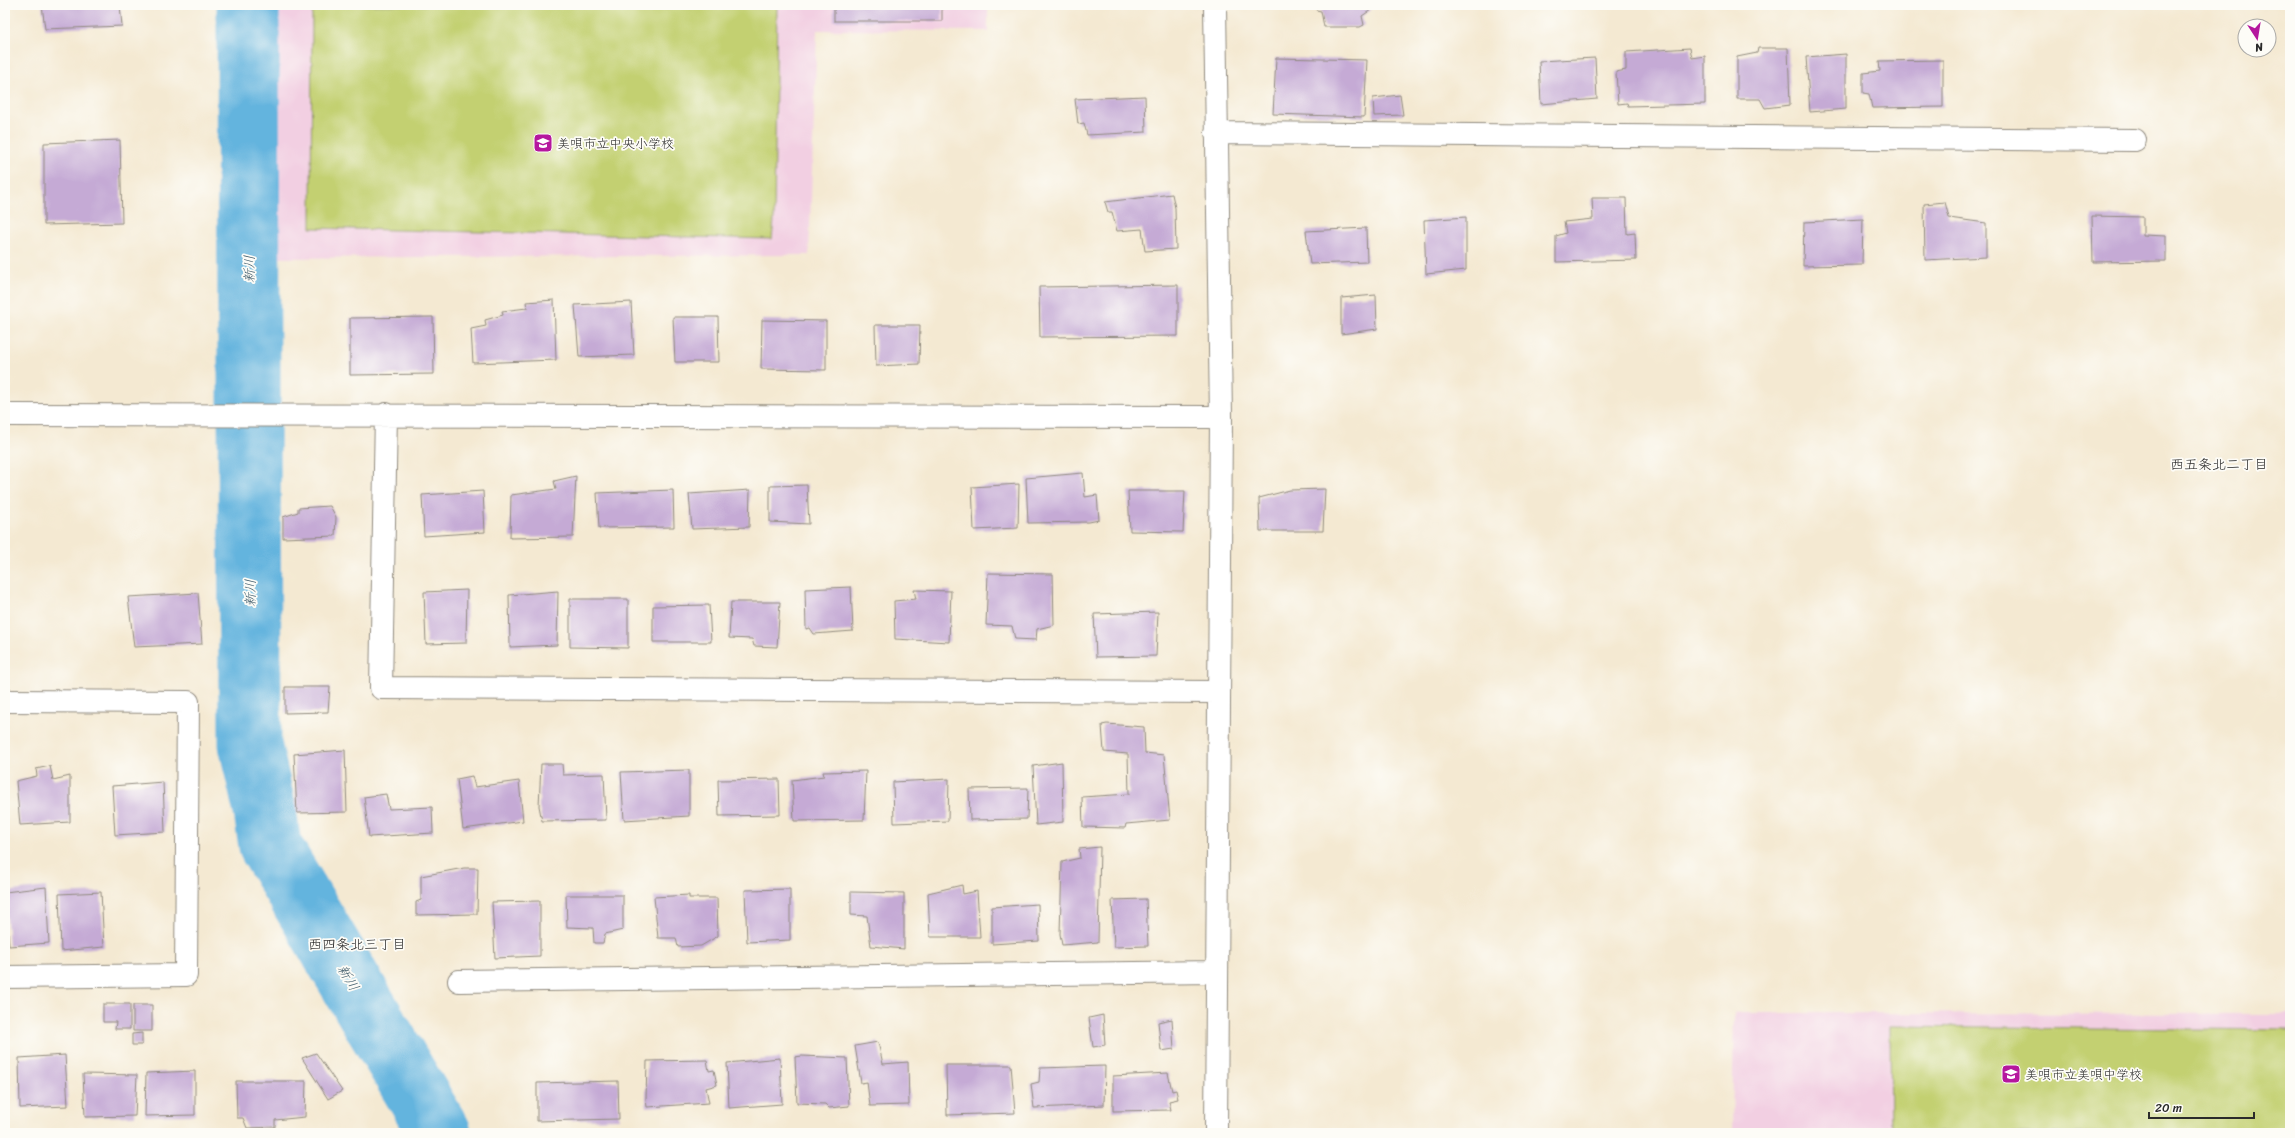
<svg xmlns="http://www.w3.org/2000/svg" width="2295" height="1138" viewBox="0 0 2295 1138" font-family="Sriracha,'Klee One',sans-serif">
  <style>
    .built { fill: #f2cfe2 }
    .green { fill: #c3d071; stroke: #777e4e }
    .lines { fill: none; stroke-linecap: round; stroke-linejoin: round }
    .river { stroke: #63b4de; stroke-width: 63 }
    .building { fill: #c5aad5 }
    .minor-casing { stroke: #908a7e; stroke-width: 24 }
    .minor { stroke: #fff; stroke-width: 22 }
    .labels { text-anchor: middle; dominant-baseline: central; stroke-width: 3.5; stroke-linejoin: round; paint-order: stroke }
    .poi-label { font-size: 13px; fill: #2b2b2b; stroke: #fdfcf7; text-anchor: start }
    .water-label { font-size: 14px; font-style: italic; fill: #3f5b6a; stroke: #fdfcf7 }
    .neighbourhood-label { font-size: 14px; fill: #2b2b2b; stroke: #fdfcf7 }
  </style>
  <rect width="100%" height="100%" fill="#fdfcf7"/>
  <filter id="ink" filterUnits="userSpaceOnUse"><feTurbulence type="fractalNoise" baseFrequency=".025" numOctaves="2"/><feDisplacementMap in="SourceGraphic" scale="8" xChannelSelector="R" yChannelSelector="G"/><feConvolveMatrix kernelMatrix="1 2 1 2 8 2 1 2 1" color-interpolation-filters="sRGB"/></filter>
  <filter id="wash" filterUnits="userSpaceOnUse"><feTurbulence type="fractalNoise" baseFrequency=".012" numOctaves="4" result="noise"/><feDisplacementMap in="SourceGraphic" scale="16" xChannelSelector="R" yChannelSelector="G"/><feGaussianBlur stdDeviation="0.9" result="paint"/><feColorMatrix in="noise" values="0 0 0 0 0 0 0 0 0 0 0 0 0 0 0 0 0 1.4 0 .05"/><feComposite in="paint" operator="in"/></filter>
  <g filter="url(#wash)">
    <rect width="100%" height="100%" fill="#f4e9d2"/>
    <path class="built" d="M 274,5 L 988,5 L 988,31 L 817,30 L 809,255 L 272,258 Z
      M 1734,1013 L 2290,1014 L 2290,1133 L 1732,1133 Z"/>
    <path class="green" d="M 312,5 L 777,5 L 774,220 L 772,239 L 311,228 Z
      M 1890,1026 L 2290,1030 L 2290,1133 L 1891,1133 Z"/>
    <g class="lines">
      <path class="river" d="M 248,5 L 250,744 L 265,811 L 270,846 L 440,1133"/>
    </g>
    <g id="blocks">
      <path class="building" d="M 42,5 L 120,5 L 122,26 L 45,29 Z
        M 834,5 L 942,5 L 942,21 L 834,21 Z
        M 1316,5 L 1370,5 L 1371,10 L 1362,16 L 1364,25 L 1360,27 L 1324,27 L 1321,11 L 1316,10 Z
        M 1690,48 L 1692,58 L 1705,56 L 1705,104 L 1628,106 L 1627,103 L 1618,104 L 1616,72 L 1626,70 L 1626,52 Z
        M 1758,48 L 1788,48 L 1790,105 L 1765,108 L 1760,99 L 1737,99 L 1737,57 L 1757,53 Z
        M 1846,54 L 1846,109 L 1810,112 L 1806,57 Z
        M 1276,58 L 1367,60 L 1364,117 L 1273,114 Z
        M 1595,58 L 1597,99 L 1541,104 L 1539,61 Z
        M 1943,60 L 1943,107 L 1872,108 L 1869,94 L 1863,93 L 1863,73 L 1880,71 L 1879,61 Z
        M 1400,95 L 1403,115 L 1374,116 L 1373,98 Z
        M 1145,96 L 1146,132 L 1087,135 L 1084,123 L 1078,124 L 1075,99 Z
        M 120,140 L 122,223 L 44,225 L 44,143 Z
        M 1172,194 L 1175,208 L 1176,249 L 1145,251 L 1142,229 L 1117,231 L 1112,212 L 1108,212 L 1105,202 Z
        M 1592,198 L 1626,198 L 1627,234 L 1635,233 L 1636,260 L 1556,262 L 1556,236 L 1566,233 L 1564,222 L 1593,219 Z
        M 1945,202 L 1949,218 L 1986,223 L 1986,257 L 1925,260 L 1924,204 Z
        M 2092,216 L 2143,217 L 2143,235 L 2166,236 L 2166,261 L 2093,262 Z
        M 1466,217 L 1466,270 L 1426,274 L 1424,220 Z
        M 1863,219 L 1862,265 L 1803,266 L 1804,222 Z
        M 1366,228 L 1367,262 L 1310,264 L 1306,231 Z
        M 1178,285 L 1178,336 L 1040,337 L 1039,287 Z
        M 1376,295 L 1377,329 L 1341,334 L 1341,298 Z
        M 554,300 L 556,360 L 473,363 L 471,329 L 486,326 L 485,320 L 503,315 L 502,311 L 527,308 L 526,302 Z
        M 631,302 L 634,355 L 579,357 L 575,305 Z
        M 433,317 L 434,374 L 350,375 L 350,318 Z
        M 673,317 L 718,317 L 719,362 L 675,362 Z
        M 762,320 L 826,321 L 826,370 L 761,369 Z
        M 875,325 L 920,325 L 919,364 L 876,366 Z
        M 1083,473 L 1085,497 L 1097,495 L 1099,520 L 1089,522 L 1028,523 L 1026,478 Z
        M 576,476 L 573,537 L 510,538 L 511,495 L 556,489 L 554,481 Z
        M 1019,484 L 1018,528 L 974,530 L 972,487 Z
        M 807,485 L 809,524 L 770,522 L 770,486 Z
        M 1325,489 L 1323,531 L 1260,531 L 1259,498 L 1290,490 Z
        M 673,490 L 674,527 L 599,528 L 597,493 Z
        M 750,490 L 749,527 L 692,529 L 689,494 Z
        M 483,491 L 485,532 L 424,536 L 422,495 Z
        M 1128,491 L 1185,491 L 1183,532 L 1130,531 Z
        M 330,506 L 336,517 L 335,536 L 283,538 L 283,517 L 298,512 L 298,508 Z
        M 988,573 L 1053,574 L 1054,625 L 1037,629 L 1036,640 L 1015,639 L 1012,626 L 986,625 Z
        M 851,587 L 853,631 L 814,634 L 810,628 L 806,629 L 805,589 Z
        M 467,590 L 466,643 L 426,644 L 424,592 Z
        M 914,590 L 951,591 L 949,642 L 895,639 L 894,601 L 916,599 Z
        M 558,591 L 557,645 L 510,647 L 509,595 Z
        M 198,593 L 202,644 L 134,647 L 128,597 Z
        M 570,599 L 628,599 L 628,648 L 570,647 Z
        M 731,602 L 780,602 L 777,647 L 754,646 L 752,639 L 729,638 Z
        M 709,605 L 711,642 L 653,642 L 653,606 Z
        M 1158,612 L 1156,656 L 1096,657 L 1094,614 Z
        M 285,687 L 330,687 L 328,712 L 285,713 Z
        M 1107,724 L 1144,727 L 1145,753 L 1164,755 L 1170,820 L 1126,824 L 1125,828 L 1083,827 L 1082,797 L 1129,794 L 1128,754 L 1104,752 L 1102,725 Z
        M 345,750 L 347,812 L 297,813 L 294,754 Z
        M 1062,762 L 1063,822 L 1036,825 L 1033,766 Z
        M 541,764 L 562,764 L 563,775 L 604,774 L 606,820 L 542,821 L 539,806 Z
        M 50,766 L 53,780 L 70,776 L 70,822 L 20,825 L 16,781 L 37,776 L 36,769 Z
        M 689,770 L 689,816 L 624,820 L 621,772 Z
        M 866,771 L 864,820 L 794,821 L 792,780 L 824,776 L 823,772 Z
        M 472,776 L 475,787 L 519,781 L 523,821 L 463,829 L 457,779 Z
        M 779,779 L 780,815 L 719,816 L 718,780 Z
        M 949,779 L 948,821 L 894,823 L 893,782 Z
        M 163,782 L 165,832 L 115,835 L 112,786 Z
        M 1028,788 L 1027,819 L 970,820 L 969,789 Z
        M 386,794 L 389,809 L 432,807 L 433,833 L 369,837 L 364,797 Z
        M 1100,847 L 1098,942 L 1062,945 L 1060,934 L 1062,862 L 1080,858 L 1079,849 Z
        M 464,868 L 478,868 L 477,914 L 416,915 L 416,902 L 421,900 L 421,876 Z
        M 962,885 L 963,894 L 977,891 L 980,937 L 930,937 L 928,893 Z
        M 46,887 L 49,943 L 9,946 L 5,892 Z
        M 790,889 L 790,940 L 747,942 L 745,890 Z
        M 101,892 L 104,947 L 61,951 L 59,894 Z
        M 851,892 L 904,893 L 904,949 L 871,946 L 867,916 L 851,915 Z
        M 566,895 L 623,895 L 623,930 L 605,934 L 603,943 L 594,943 L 593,928 L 567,927 Z
        M 689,895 L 689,898 L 717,898 L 718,936 L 701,946 L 678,947 L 676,938 L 658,938 L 654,897 Z
        M 1146,899 L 1148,946 L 1114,947 L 1112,900 Z
        M 540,901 L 540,956 L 495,958 L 492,902 Z
        M 1038,904 L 1039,941 L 992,944 L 992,907 Z
        M 103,1004 L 130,1004 L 130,1029 L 115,1029 L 116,1022 L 103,1022 Z
        M 133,1005 L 152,1005 L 152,1031 L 133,1031 Z
        M 1103,1015 L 1105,1045 L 1093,1047 L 1089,1018 Z
        M 1172,1019 L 1174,1049 L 1161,1051 L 1158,1022 Z
        M 142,1033 L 142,1045 L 132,1045 L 132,1034 Z
        M 878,1042 L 883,1064 L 908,1062 L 909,1105 L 870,1106 L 867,1082 L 861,1083 L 855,1046 Z
        M 316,1053 L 342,1091 L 328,1099 L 302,1058 Z
        M 65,1055 L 68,1106 L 20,1108 L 19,1058 Z
        M 802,1056 L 847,1058 L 849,1106 L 829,1108 L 825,1104 L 797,1103 L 795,1057 Z
        M 780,1058 L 782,1104 L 729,1108 L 727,1063 Z
        M 707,1060 L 709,1071 L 714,1070 L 717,1085 L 706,1088 L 709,1103 L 647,1107 L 646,1099 L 647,1061 Z
        M 946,1065 L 1011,1065 L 1015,1113 L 947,1115 Z
        M 1105,1066 L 1104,1105 L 1034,1108 L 1031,1084 L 1039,1082 L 1040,1068 Z
        M 195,1071 L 195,1115 L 145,1116 L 146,1073 Z
        M 1168,1073 L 1172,1091 L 1176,1090 L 1178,1099 L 1169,1101 L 1171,1110 L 1113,1111 L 1113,1076 Z
        M 83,1074 L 137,1075 L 135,1116 L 85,1117 Z
        M 236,1081 L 306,1081 L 305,1117 L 275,1120 L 275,1127 L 247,1128 L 243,1118 L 237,1118 Z
        M 618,1081 L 619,1119 L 537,1121 L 537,1083 Z"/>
    </g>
  </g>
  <g filter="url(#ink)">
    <use href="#blocks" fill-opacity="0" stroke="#908a7e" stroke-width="1"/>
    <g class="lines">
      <g class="minor-casing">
        <path id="minor" d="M 1215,5 L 1221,417 L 1216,1133
          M 1216,133 L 2135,140
          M 386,414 L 381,688 L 1219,692
          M 5,415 L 1221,417
          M 5,701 L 188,702 L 186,975 L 5,977
          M 459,981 L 1217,972"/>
      </g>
      <use href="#minor" class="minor"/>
    </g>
  </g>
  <defs>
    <g id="school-square" transform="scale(1)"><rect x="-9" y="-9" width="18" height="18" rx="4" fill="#b5179e" stroke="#fdfcf7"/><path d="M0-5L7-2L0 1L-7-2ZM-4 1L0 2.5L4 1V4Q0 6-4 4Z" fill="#fff"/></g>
  </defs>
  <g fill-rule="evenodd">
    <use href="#school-square" x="543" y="143"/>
    <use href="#school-square" x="2011" y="1074"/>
  </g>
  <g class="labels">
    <g class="poi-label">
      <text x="557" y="143">美唄市立中央小学校</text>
      <text x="2025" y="1074">美唄市立美唄中学校</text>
    </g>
    <g class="water-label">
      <text transform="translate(249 269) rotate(-90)">新川</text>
      <text transform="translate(250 593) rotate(-90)">新川</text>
      <text transform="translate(348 978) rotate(59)">新川</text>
    </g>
    <g class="neighbourhood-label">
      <text x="2219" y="464">西五条北二丁目</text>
      <text x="357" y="944">西四条北三丁目</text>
    </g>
  </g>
  <rect width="2295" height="1138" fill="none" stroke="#fdfcf7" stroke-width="20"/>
  <g transform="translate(2257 38) rotate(168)"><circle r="19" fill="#fdfcf7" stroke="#a9a8a5"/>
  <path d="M0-3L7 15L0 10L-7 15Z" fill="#b5179e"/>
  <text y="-6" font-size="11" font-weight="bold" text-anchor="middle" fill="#2b2b2b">N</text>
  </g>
  <path d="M2149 1112v6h105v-6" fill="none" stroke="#2b2b2b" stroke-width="2"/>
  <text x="2155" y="1112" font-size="12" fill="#2b2b2b" stroke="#fdfcf7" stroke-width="3" paint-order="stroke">20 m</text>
</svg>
